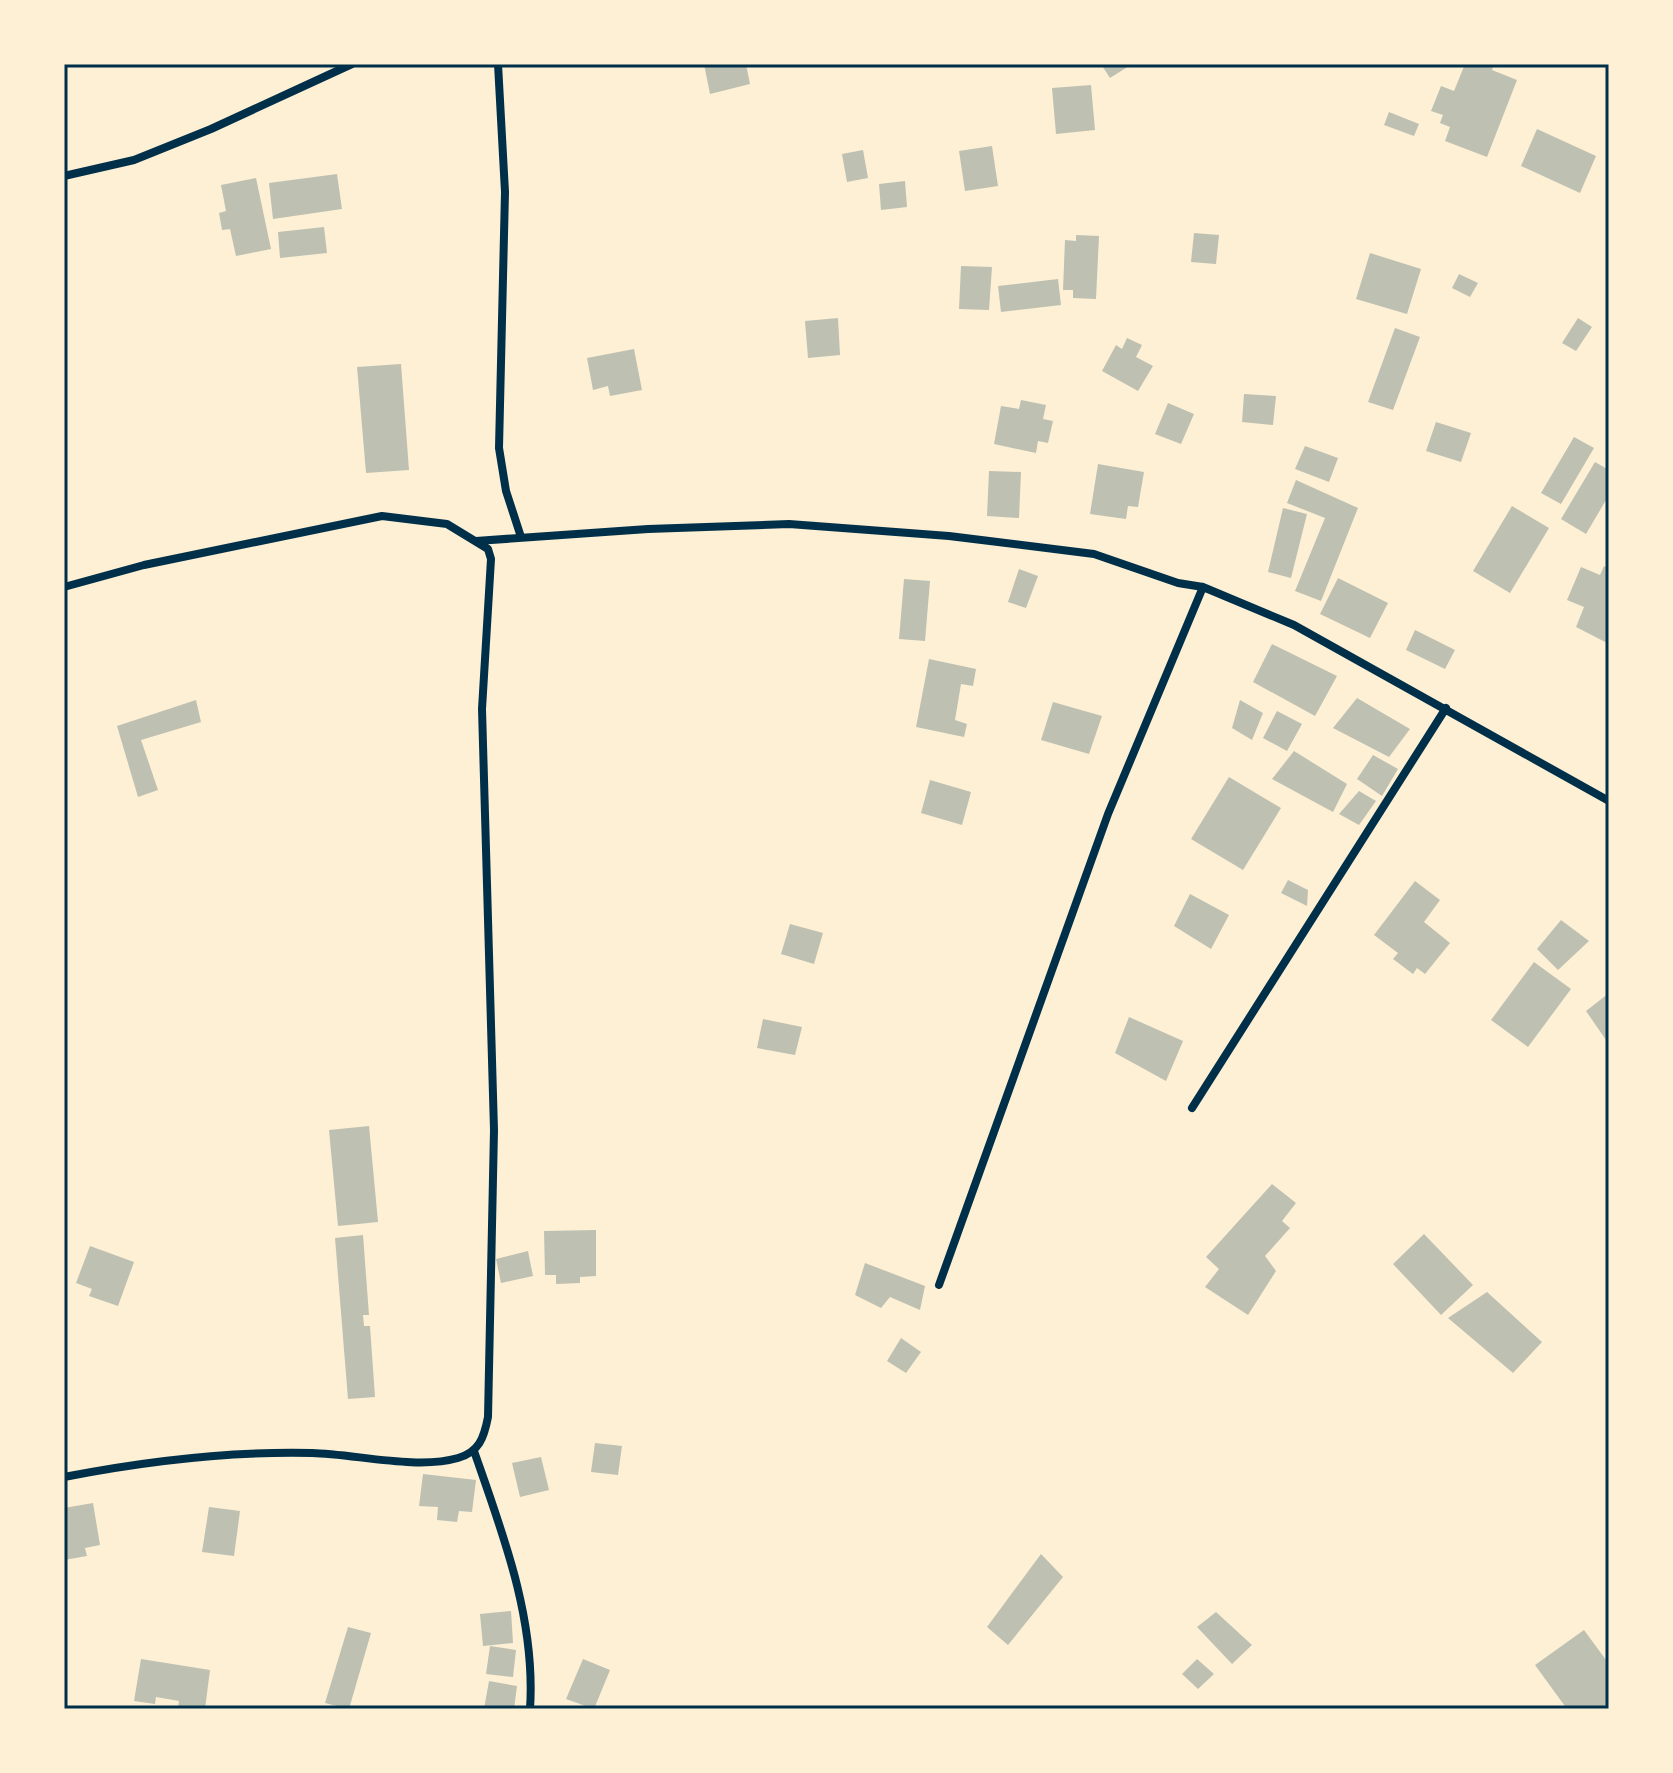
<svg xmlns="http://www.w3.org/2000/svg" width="1673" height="1773" viewBox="0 0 1673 1773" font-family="'Archivo Narrow',sans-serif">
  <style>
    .building { fill: #bec0b2 }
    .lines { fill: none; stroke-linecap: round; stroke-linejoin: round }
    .minor { stroke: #003049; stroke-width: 8 }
    .neatline { fill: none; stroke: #003049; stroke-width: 3 }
  </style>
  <rect width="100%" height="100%" fill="#fdf0d5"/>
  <path class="building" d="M 704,64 L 746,64 L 750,84 L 710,94 Z
    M 1101,64 L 1128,64 L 1129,66 L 1110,78 Z
    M 1465,64 L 1494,64 L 1492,70 L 1517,80 L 1487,157 L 1445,141 L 1450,127 L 1440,123 L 1443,115 L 1431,111 L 1441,86 L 1454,91 Z
    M 1091,85 L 1095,130 L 1056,134 L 1052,88 Z
    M 1389,112 L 1419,124 L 1414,136 L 1384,125 Z
    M 1537,129 L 1596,156 L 1580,193 L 1521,166 Z
    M 992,146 L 998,186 L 965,191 L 959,151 Z
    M 863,150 L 868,178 L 847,182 L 842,154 Z
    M 337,174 L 342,209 L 273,219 L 269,183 Z
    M 256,178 L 271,249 L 236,256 L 230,229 L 222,230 L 219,213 L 226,211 L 221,185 Z
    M 905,181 L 907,207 L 881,210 L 879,184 Z
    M 324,227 L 327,253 L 280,258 L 278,232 Z
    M 1194,233 L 1219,235 L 1216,264 L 1191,262 Z
    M 1076,235 L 1099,236 L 1096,299 L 1073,298 L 1073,290 L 1063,290 L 1065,240 L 1076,241 Z
    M 1370,253 L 1421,269 L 1407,314 L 1356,299 Z
    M 961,266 L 992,267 L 989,310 L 959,309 Z
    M 1459,274 L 1478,283 L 1470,297 L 1452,288 Z
    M 1058,279 L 1061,305 L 1001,312 L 998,286 Z
    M 838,318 L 840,355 L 808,358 L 805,321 Z
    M 1578,318 L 1592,327 L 1576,351 L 1562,343 Z
    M 1395,328 L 1420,337 L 1393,410 L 1368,402 Z
    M 1127,338 L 1142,345 L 1136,357 L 1153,366 L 1138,391 L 1102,371 L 1116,345 L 1122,349 Z
    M 634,349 L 642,390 L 610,396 L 608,386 L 593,390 L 587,358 Z
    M 401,364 L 409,470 L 366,473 L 357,367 Z
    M 1244,394 L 1276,396 L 1273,425 L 1242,422 Z
    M 1021,400 L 1046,405 L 1043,419 L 1053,421 L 1048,443 L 1038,441 L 1036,453 L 994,444 L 1001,406 L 1019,409 Z
    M 1168,403 L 1194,414 L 1181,444 L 1155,434 Z
    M 1436,422 L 1471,433 L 1461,462 L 1426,451 Z
    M 1574,437 L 1594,448 L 1561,504 L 1541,493 Z
    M 1305,446 L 1338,458 L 1329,482 L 1295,469 Z
    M 1595,462 L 1609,470 L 1609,495 L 1586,534 L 1561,519 Z
    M 1098,464 L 1144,472 L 1138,507 L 1128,506 L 1126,519 L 1090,514 Z
    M 989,471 L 1021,472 L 1019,518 L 987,516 Z
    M 1296,480 L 1358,508 L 1321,601 L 1295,591 L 1325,518 L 1287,503 Z
    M 1512,506 L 1549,528 L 1510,593 L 1473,571 Z
    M 1283,508 L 1307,514 L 1291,578 L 1268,572 Z
    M 1604,566 L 1609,569 L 1609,644 L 1576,627 L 1584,607 L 1567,600 L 1581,567 L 1600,575 Z
    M 1019,569 L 1038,576 L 1026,608 L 1008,602 Z
    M 1338,578 L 1388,603 L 1370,638 L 1320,614 Z
    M 904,579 L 930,581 L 925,641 L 899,639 Z
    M 1415,630 L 1455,650 L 1445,669 L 1406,650 Z
    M 1272,644 L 1337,676 L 1315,716 L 1253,682 Z
    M 929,659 L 976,669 L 973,686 L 961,684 L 955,720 L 967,724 L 964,737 L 916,727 Z
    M 1357,698 L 1410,729 L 1389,757 L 1333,728 Z
    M 196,700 L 201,722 L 141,740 L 158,790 L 138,797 L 117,726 Z
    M 1240,700 L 1263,713 L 1252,740 L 1232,728 Z
    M 1053,702 L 1102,716 L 1089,754 L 1041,740 Z
    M 1277,711 L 1302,724 L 1287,751 L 1263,738 Z
    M 1294,751 L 1347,784 L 1333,812 L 1272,779 Z
    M 1373,755 L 1398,769 L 1382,796 L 1357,779 Z
    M 1229,777 L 1281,808 L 1243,870 L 1191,839 Z
    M 930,780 L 971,792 L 962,825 L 921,813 Z
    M 1359,791 L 1376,801 L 1359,825 L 1339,814 Z
    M 1288,880 L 1308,890 L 1307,906 L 1281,893 Z
    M 1415,881 L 1440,900 L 1424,922 L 1450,943 L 1425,974 L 1417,968 L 1413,974 L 1393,959 L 1398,953 L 1374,935 Z
    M 1190,894 L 1229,915 L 1211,949 L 1174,926 Z
    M 1561,920 L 1589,941 L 1558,970 L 1537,949 Z
    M 790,924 L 823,933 L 814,964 L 781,954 Z
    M 1534,962 L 1571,989 L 1528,1047 L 1491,1020 Z
    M 1609,993 L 1609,1037 L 1606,1040 L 1586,1011 Z
    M 1129,1017 L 1183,1041 L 1166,1081 L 1115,1053 Z
    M 763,1019 L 802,1027 L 795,1055 L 757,1048 Z
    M 369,1126 L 378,1222 L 338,1226 L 329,1130 Z
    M 1272,1184 L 1296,1203 L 1282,1221 L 1290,1228 L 1265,1256 L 1276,1271 L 1248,1315 L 1205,1287 L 1219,1269 L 1206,1257 Z
    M 596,1230 L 596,1276 L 580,1277 L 580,1283 L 556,1284 L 556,1275 L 545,1275 L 544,1231 Z
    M 1424,1234 L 1473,1285 L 1441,1315 L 1393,1264 Z
    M 363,1235 L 369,1315 L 363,1315 L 364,1326 L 370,1326 L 375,1397 L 348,1399 L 335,1238 Z
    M 90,1246 L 134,1262 L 118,1306 L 89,1296 L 92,1289 L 76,1283 Z
    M 528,1251 L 533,1276 L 501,1283 L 496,1259 Z
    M 865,1263 L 925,1286 L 920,1310 L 890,1297 L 881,1308 L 855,1295 Z
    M 1487,1292 L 1542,1342 L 1513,1373 L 1448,1318 Z
    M 901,1338 L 921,1352 L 906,1373 L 887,1361 Z
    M 595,1443 L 622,1446 L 618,1475 L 591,1472 Z
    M 541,1457 L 549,1490 L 520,1497 L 512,1463 Z
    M 423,1474 L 476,1480 L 472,1512 L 459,1511 L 457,1522 L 437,1520 L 438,1507 L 419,1506 Z
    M 93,1503 L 100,1545 L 85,1548 L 87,1556 L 64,1560 L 64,1508 Z
    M 209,1507 L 240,1511 L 234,1556 L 202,1552 Z
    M 1041,1554 L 1063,1577 L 1008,1645 L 987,1627 Z
    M 511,1611 L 513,1643 L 483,1646 L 480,1614 Z
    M 1216,1612 L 1252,1645 L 1232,1664 L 1197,1627 Z
    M 348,1627 L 371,1633 L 349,1709 L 325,1703 Z
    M 1584,1630 L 1609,1664 L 1609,1709 L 1567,1709 L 1535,1665 Z
    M 490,1646 L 516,1650 L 513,1677 L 486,1674 Z
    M 141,1659 L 210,1670 L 205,1709 L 178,1708 L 179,1701 L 156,1697 L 155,1704 L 134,1701 Z
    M 583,1659 L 610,1670 L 594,1709 L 566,1699 Z
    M 1197,1659 L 1214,1674 L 1198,1689 L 1182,1674 Z
    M 489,1681 L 517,1686 L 514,1709 L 484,1709 Z"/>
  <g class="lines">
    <path class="minor" d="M 498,64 L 505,192 L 499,448 L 506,491 L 521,537
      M 64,176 L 134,160 L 211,129 L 352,64
      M 476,541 L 648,529 L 789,524 L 949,536 L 1094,554 L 1178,583 L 1203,587 L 1294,625 L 1609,801
      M 64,587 L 144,565 L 382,516 L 447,524 L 488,549 L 491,559 L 482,709 L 494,1130 L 488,1417 C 484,1438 479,1452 458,1458 C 417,1470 355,1454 312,1453 C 228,1451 146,1461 64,1477
      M 1192,1108 L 1446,708
      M 939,1285 L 1108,814 L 1203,587
      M 474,1451 C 503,1534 536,1620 530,1709"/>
  </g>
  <rect width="1673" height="1773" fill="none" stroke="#fdf0d5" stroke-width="132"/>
  <rect x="66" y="66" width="1541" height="1641" class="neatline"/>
</svg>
